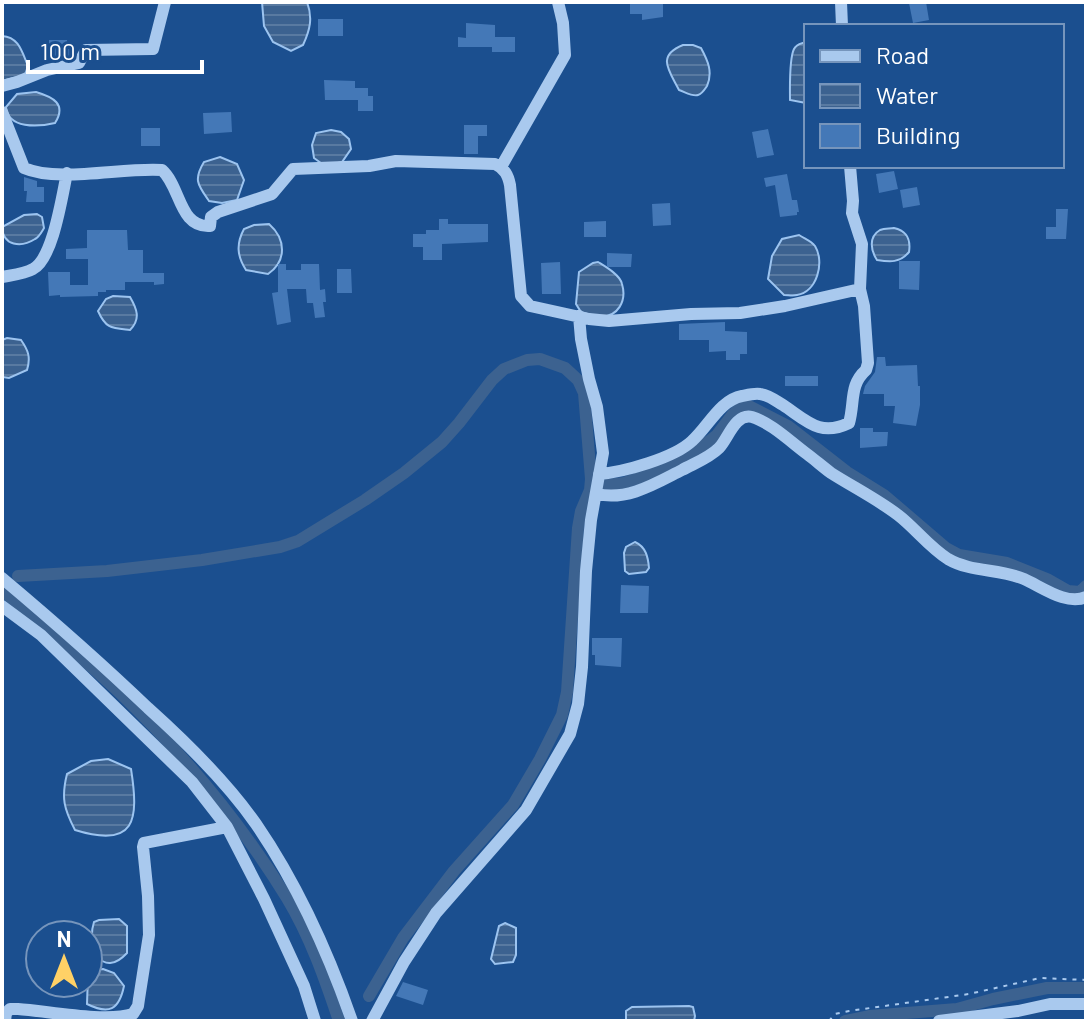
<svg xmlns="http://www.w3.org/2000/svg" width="1088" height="1023" viewBox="0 0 1088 1023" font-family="Barlow,sans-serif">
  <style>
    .water { fill: url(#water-rules); stroke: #9cc4f0; stroke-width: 2 }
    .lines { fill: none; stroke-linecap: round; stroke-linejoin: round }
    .canal { stroke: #3c6290; stroke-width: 12 }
    .building { fill: #4478b7 }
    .path { stroke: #a9c9ee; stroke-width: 2; stroke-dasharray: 4 6; stroke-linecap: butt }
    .minor { stroke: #a9c9ee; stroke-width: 12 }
  </style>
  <defs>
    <pattern id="water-rules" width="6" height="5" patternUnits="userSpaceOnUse" patternTransform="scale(2)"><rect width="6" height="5" fill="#3c6290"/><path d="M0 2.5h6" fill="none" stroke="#597aa1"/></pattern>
  </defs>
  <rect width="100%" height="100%" fill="#1b4f8f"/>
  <path class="water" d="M 262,2 L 307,2 C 313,18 310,30 303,45 L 291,51 L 273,42 L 264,26 Z
    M 2,36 C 19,37 22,52 28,66 L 25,75 L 2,81 Z
    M 806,42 L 806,103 L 790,100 C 790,88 789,59 794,49 C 797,43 801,44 806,42 Z
    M 683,45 L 693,45 L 701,48 C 708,61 713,72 707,86 C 705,89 702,94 698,95 C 693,97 685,92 679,90 C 669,70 656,56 683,45 Z
    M 36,92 C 53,97 67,104 55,123 C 38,127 8,129 6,107 L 17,94 Z
    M 331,130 L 341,132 L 349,139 L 351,149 L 342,162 L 325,166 L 314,158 L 312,145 L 316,133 Z
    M 220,157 L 237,164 L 244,180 L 237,200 L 222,203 L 209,201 C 198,185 193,180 204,162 Z
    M 37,214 L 42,217 L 44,228 C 41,233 39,237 35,239 C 21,248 3,246 2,227 L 24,215 Z
    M 269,224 C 286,239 287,261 268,274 L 246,270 C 237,256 236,244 244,229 L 254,225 Z
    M 894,228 C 907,231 911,239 909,252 C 900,263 890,262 877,260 C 871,251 868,237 880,230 C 885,228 890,229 894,228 Z
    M 799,235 C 805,239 811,241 815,246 C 825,262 817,292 797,295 C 793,296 788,295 784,295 L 768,279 L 772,256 L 782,239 Z
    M 598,262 C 606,267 620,275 622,284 C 627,301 618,317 600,317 C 594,317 586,313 581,312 L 576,304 L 579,272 L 593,263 Z
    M 113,296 L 130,297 C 137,309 141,319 130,330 C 112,328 106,329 98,311 L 106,299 Z
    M 7,338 L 21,340 C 28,350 31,357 27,370 L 9,378 L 2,377 L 2,340 Z
    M 635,542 C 646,547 648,557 649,568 L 646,572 L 629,574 L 625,571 L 624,553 L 626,547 Z
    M 108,759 L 131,769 C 139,820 136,849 75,830 C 64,809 61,798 67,774 L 91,761 Z
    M 119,919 L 127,926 L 127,953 C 102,980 86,947 94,922 L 99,920 Z
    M 505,923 L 516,928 L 516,955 L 513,962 L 495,964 L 491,959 L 499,926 Z
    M 103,969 L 114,973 L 124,986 C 119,1010 109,1015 87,1004 L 88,975 L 95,970 Z
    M 689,1006 L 693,1007 L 695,1016 L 694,1021 L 626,1021 L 626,1011 L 632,1007 Z"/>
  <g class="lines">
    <path class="canal" d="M 606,485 L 624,483 L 656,472 L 688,457 L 717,435 L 733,414 L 740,408 L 749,406 L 788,426 L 847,472 L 884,495 L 946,548 L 959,555 L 1007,563 L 1047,579 L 1068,591 L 1080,592 L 1086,586
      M 18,576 L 107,571 L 202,560 L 280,547 L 298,541 L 365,500 L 404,473 L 442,442 L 459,423 L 492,380 L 504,369 L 527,360 L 540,359 L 565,368 L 578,380 L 584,393 L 591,479 L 590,490 L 581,511 L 578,528 L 567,692 L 562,715 L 540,759 L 513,805 L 454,871 L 403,938 L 369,996
      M 2,590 C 42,624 83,658 121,694 C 184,755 241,823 287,898 C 310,936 325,979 339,1021
      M 845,1021 L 869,1016 L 957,1009 L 993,999 L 1047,988 L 1086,988"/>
  </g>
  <path class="building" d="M 663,2 L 663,17 L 642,20 L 642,14 L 630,14 L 630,3 Z
    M 926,2 L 929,20 L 913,23 L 909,3 Z
    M 318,19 L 343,19 L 343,36 L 318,36 Z
    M 466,23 L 495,25 L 495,37 L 515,37 L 515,52 L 492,52 L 492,47 L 458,47 L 458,37 L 466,38 Z
    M 49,40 L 67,40 L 68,49 L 74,49 L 73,55 L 49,60 Z
    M 324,80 L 355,81 L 355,88 L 368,88 L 368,96 L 373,96 L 373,111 L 358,111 L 358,100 L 325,100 Z
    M 231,112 L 232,132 L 204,134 L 203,113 Z
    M 464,125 L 487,125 L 487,136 L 478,136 L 478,154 L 464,154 Z
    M 141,128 L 160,128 L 160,146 L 141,146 Z
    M 768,129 L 774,155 L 757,158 L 752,132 Z
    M 894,171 L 898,189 L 879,193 L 876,174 Z
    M 787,174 L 792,200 L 797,200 L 799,212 L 797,212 L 797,215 L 780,217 L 775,185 L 766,187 L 764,178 Z
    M 24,177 L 37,181 L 37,187 L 44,187 L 44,202 L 26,202 L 27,191 L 24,191 Z
    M 917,187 L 920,205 L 903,208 L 900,190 Z
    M 670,203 L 671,225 L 653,226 L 652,204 Z
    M 1056,209 L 1068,209 L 1066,239 L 1046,239 L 1046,227 L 1056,227 Z
    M 439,219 L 448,219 L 448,224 L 488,224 L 488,242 L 442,244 L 442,260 L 423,260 L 423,247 L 413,247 L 413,234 L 426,234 L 426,230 L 439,230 Z
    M 606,221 L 606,237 L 584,237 L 584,222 Z
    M 87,230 L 127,230 L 128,250 L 143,250 L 143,273 L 164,273 L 164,284 L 154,285 L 154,282 L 125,282 L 125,290 L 106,290 L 106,292 L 98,292 L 98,296 L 60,297 L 60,295 L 49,296 L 48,272 L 70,272 L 70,285 L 88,285 L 88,259 L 66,259 L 66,249 L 87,248 Z
    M 607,253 L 632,254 L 631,267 L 607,267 Z
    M 899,261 L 920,261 L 919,290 L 899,289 Z
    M 560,262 L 561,294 L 542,294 L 541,263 Z
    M 278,264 L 286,264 L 286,270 L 301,270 L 301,264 L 319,264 L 320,290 L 325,289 L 326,302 L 323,302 L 325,317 L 315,318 L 313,303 L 307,303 L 306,289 L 287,289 L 291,322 L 277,325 L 272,293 L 278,292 Z
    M 337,269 L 351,269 L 352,293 L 337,293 Z
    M 725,322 L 725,331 L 747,332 L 747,354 L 740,354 L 740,360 L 726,360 L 726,351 L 709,352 L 709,340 L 679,340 L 679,324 Z
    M 877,357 L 885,357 L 886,366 L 917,365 L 918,386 L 920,386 L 920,405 L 916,426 L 893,423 L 895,406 L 884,406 L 884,394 L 863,394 L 865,386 L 875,372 Z
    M 785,376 L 818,376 L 818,386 L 785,386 Z
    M 860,428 L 873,428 L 873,432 L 888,432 L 887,446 L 860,448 Z
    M 621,585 L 649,586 L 648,613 L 620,613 Z
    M 592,638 L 622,638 L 621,667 L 595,665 L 595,655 L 592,655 Z
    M 403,982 L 428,990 L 423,1005 L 396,996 Z"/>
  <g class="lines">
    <path class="path" d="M 829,1021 L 835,1014 L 849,1011 L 969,994 L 1040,978 L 1086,980"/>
    <path class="minor" d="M 841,2 L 842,26
      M 2,86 L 17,82 L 47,70 L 79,63 L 86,50 L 153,49 L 165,2
      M 2,112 L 24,168 C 58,183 124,167 162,170 C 181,187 179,228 210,226 L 211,217 L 218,212 L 272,194 L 293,169 L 369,166 L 396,161 L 495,164 C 505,169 508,175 510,185 L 521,296 L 530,306 L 589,319 L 609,321 L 691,314 L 740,313 L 785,306 L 860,289 L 862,244 L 852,213 L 853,201 L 850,166
      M 501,167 L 565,55 L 563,23 L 558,2
      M 2,277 C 12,275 24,274 33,269 C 53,259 62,196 67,173
      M 599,474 C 624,472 674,458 692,441 C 708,427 720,400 742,396 C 747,395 755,393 760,394 C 769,395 776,401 783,405 C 807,421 820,437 849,423 C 855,402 849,385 866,370 L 868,363 L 864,306 L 860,289
      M 597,494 C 628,501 656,483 682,470 C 695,463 709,458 719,448 C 728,439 735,413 752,417 C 770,422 792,443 807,454 C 815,460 823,467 831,473 C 853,487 877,499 898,515 C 915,528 929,547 948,559 C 970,572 1000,569 1024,579 C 1042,587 1067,606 1086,597
      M 2,578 C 52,620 101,663 148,708 C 187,743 226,781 256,824 C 297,884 328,952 352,1021
      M 2,606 L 41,635 L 192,782 L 227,827 L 264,899 L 304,986 L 315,1021
      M 5,1021 L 6,1013 L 10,1009 L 18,1009 C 48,1011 105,1023 133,1014 L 138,1006 L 139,999 L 149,935 L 148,896 L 143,847 L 144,843 L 227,827
      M 372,1021 L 404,962 L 436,913 L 526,810 L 570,734 L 578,704 L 582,667 L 586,571 L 591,520 L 603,453 L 597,407 L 589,379 L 581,339 L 579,316
      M 939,1021 L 1018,1011 L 1050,1004 L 1086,1004"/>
  </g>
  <rect width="1088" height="1023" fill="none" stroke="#ffffff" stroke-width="8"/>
  <rect x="804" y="24" width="260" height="144" fill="#1b4f8f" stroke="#7695bc" stroke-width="2"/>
  <rect x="820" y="50" width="40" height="12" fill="#a9c9ee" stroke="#7695bc" stroke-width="2"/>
  <text x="876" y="64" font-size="24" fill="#ffffff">Road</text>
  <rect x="820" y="84" width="40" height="24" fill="url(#water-rules)" stroke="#7695bc" stroke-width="2"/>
  <text x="876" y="104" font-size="24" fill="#ffffff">Water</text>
  <rect x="820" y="124" width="40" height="24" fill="#4478b7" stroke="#7695bc" stroke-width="2"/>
  <text x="876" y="144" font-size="24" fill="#ffffff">Building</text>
  <g transform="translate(64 959)"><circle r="38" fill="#1b4f8f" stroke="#7695bc" stroke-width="2"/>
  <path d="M0-6L14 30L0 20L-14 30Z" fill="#ffd166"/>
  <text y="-12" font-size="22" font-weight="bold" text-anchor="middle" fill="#ffffff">N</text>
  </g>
  <path d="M28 60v12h174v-12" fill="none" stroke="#ffffff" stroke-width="4"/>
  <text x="40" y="60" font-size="24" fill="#ffffff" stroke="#1b4f8f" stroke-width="6" paint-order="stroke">100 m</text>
</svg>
